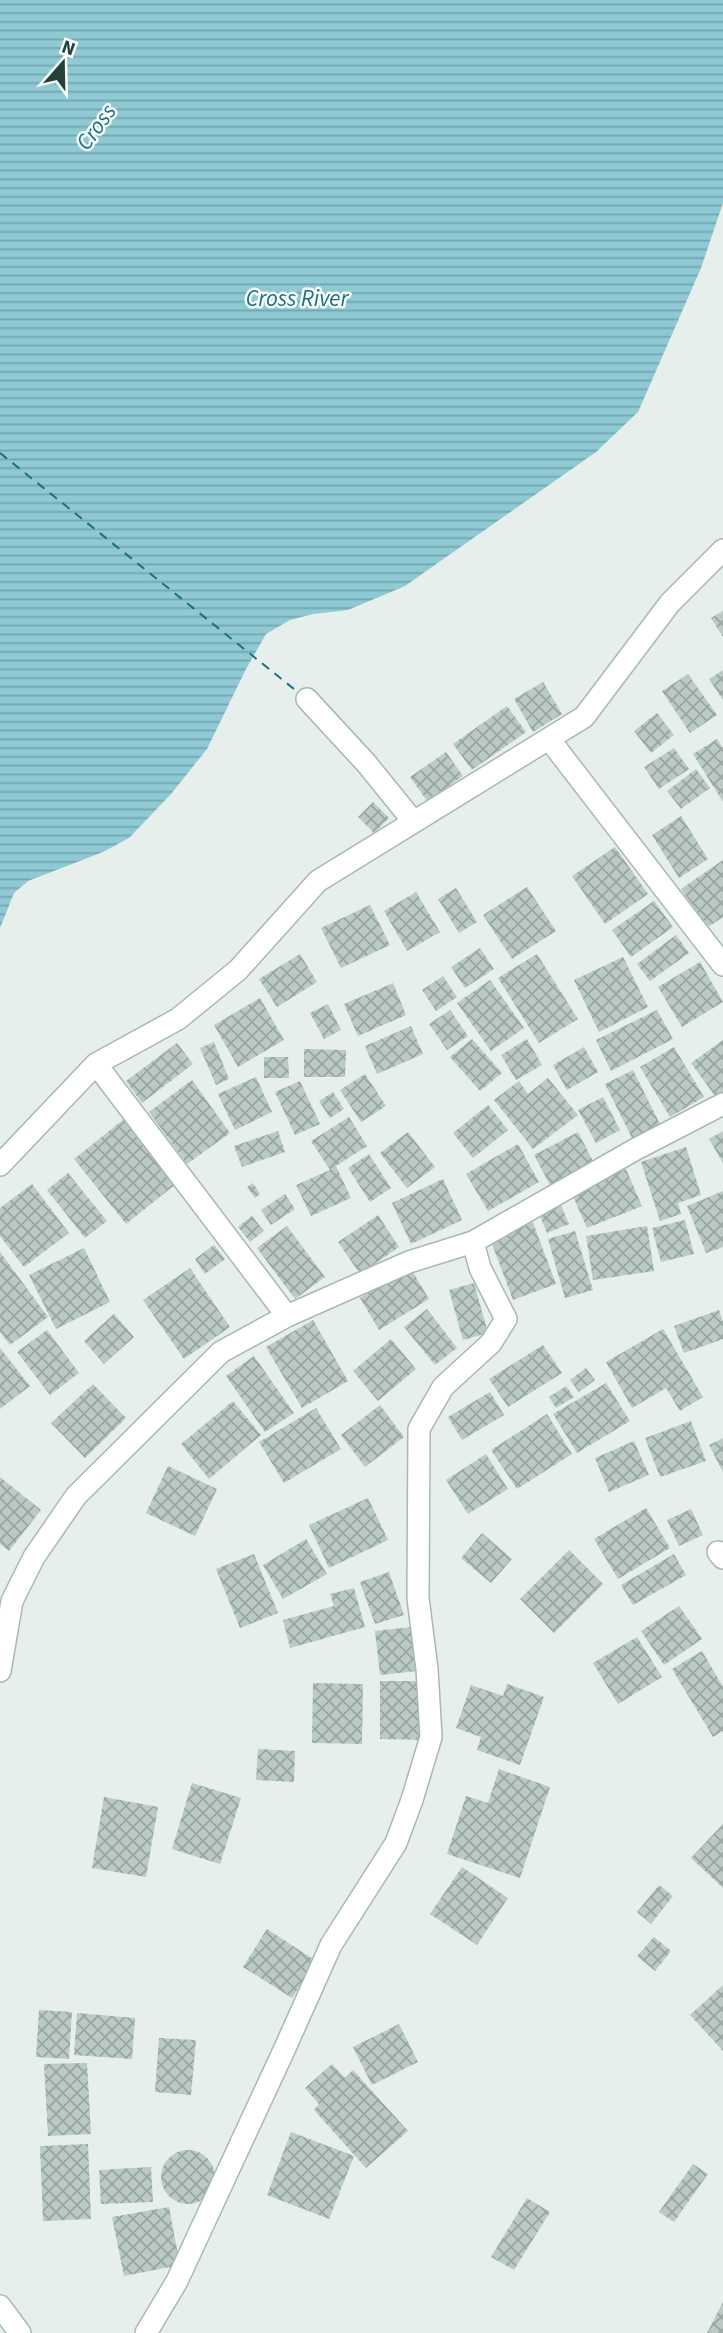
<svg xmlns="http://www.w3.org/2000/svg" width="723" height="2333" viewBox="0 0 723 2333" font-family="'Source Sans 3',sans-serif">
  <style>
    .water { fill: url(#water-rules) }
    .lines { fill: none; stroke-linecap: round; stroke-linejoin: round }
    .ferry { stroke: #1c6f80; stroke-width: 2; stroke-dasharray: 9 7; stroke-linecap: butt }
    .building { fill: url(#building-cross-hatch) }
    .street-casing { stroke: #a8b8b2; stroke-width: 24 }
    .street { stroke: #fff; stroke-width: 21 }
    .labels { text-anchor: middle; dominant-baseline: central; stroke-width: 5; stroke-linejoin: round; paint-order: stroke }
    .water-label { font-size: 23px; font-style: italic; fill: #1c6f80; stroke: #f7fbf9 }
  </style>
  <defs>
    <pattern id="water-rules" width="6" height="5" patternUnits="userSpaceOnUse" patternTransform="scale(1.75)"><rect width="6" height="5" fill="#8ec9d4"/><path d="M0 2.5h6" fill="none" stroke="#74a5ad"/></pattern>
    <pattern id="building-cross-hatch" width="8" height="8" patternUnits="userSpaceOnUse" patternTransform="scale(1.75)"><rect width="8" height="8" fill="#bbcac4"/><path d="M0 0l8 8M0 8l8-8" fill="none" stroke="#98a6a0"/></pattern>
  </defs>
  <rect width="100%" height="100%" fill="#e6efeb"/>
  <path class="water" d="M 0,0 L 723,0 L 723,203 L 701,268 L 638,412 L 596,452 L 405,586 L 348,610 L 313,614 L 290,620 L 266,634 L 246,669 L 207,749 L 171,794 L 129,838 L 103,852 L 28,881 L 14,893 L 0,928 Z"/>
  <g class="lines">
    <path class="ferry" d="M 0,453 L 299,693"/>
  </g>
  <path class="building" d="M 723,611 L 723,637 L 711,618 Z
    M 723,670 L 723,700 L 709,679 Z
    M 688,674 L 717,715 L 690,733 L 662,691 Z
    M 543,682 L 562,714 L 533,732 L 514,699 Z
    M 507,706 L 526,732 L 472,770 L 453,744 Z
    M 657,713 L 674,735 L 651,753 L 634,731 Z
    M 717,739 L 723,748 L 723,802 L 693,754 Z
    M 674,748 L 689,769 L 659,789 L 644,767 Z
    M 446,752 L 463,776 L 427,801 L 410,777 Z
    M 696,769 L 710,788 L 681,809 L 667,791 Z
    M 373,802 L 389,818 L 374,833 L 358,817 Z
    M 681,816 L 708,859 L 679,878 L 652,835 Z
    M 615,847 L 648,894 L 605,924 L 572,876 Z
    M 723,860 L 723,917 L 708,927 L 681,889 Z
    M 527,887 L 556,931 L 512,959 L 483,915 Z
    M 456,888 L 477,922 L 459,933 L 438,899 Z
    M 416,892 L 440,932 L 407,951 L 384,911 Z
    M 654,901 L 673,927 L 631,957 L 612,930 Z
    M 370,905 L 390,945 L 341,968 L 321,928 Z
    M 676,935 L 689,953 L 650,981 L 637,964 Z
    M 480,948 L 494,969 L 465,988 L 451,967 Z
    M 300,954 L 317,982 L 277,1007 L 259,979 Z
    M 537,954 L 578,1019 L 539,1043 L 498,978 Z
    M 623,957 L 648,1007 L 599,1032 L 574,980 Z
    M 700,962 L 723,1002 L 682,1027 L 658,987 Z
    M 443,976 L 457,997 L 436,1011 L 422,990 Z
    M 490,980 L 524,1028 L 491,1051 L 457,1003 Z
    M 393,983 L 406,1015 L 358,1036 L 344,1004 Z
    M 260,998 L 284,1040 L 238,1067 L 214,1025 Z
    M 328,1004 L 341,1030 L 324,1039 L 310,1013 Z
    M 450,1010 L 468,1036 L 447,1050 L 429,1024 Z
    M 657,1010 L 673,1039 L 611,1071 L 596,1040 Z
    M 411,1026 L 423,1054 L 377,1074 L 365,1046 Z
    M 472,1039 L 502,1073 L 480,1091 L 450,1057 Z
    M 527,1039 L 542,1065 L 516,1080 L 501,1055 Z
    M 723,1040 L 723,1096 L 718,1100 L 691,1063 Z
    M 214,1042 L 229,1079 L 216,1085 L 200,1048 Z
    M 177,1043 L 193,1064 L 142,1103 L 126,1081 Z
    M 584,1047 L 598,1072 L 567,1090 L 553,1065 Z
    M 674,1047 L 704,1097 L 670,1117 L 640,1067 Z
    M 304,1049 L 346,1050 L 345,1077 L 304,1077 Z
    M 264,1057 L 288,1057 L 289,1078 L 264,1078 Z
    M 633,1070 L 661,1126 L 633,1140 L 605,1084 Z
    M 365,1074 L 386,1106 L 361,1122 L 340,1090 Z
    M 256,1077 L 272,1112 L 235,1130 L 218,1094 Z
    M 548,1078 L 578,1115 L 533,1149 L 494,1100 L 519,1081 L 528,1094 Z
    M 192,1080 L 230,1133 L 187,1164 L 149,1112 Z
    M 300,1081 L 320,1124 L 295,1135 L 275,1092 Z
    M 333,1092 L 344,1109 L 330,1118 L 319,1101 Z
    M 603,1097 L 620,1130 L 596,1143 L 578,1110 Z
    M 488,1105 L 508,1130 L 473,1158 L 453,1133 Z
    M 349,1117 L 367,1146 L 336,1166 L 351,1198 L 311,1216 L 296,1185 L 330,1170 L 311,1141 Z
    M 124,1119 L 176,1184 L 126,1224 L 74,1159 Z
    M 278,1131 L 285,1152 L 242,1167 L 234,1146 Z
    M 723,1131 L 723,1163 L 709,1139 Z
    M 408,1132 L 435,1167 L 407,1188 L 380,1153 Z
    M 578,1132 L 594,1163 L 550,1185 L 534,1155 Z
    M 518,1144 L 539,1182 L 488,1211 L 466,1174 Z
    M 686,1147 L 701,1195 L 678,1203 L 681,1214 L 660,1221 L 641,1162 Z
    M 369,1154 L 391,1188 L 370,1202 L 348,1168 Z
    M 626,1169 L 642,1206 L 587,1228 L 571,1192 Z
    M 68,1173 L 107,1221 L 85,1238 L 47,1190 Z
    M 443,1179 L 462,1220 L 411,1244 L 392,1203 Z
    M 253,1183 L 260,1194 L 255,1198 L 247,1187 Z
    M 32,1184 L 69,1233 L 24,1267 L 0,1236 L 0,1208 Z
    M 723,1191 L 723,1247 L 706,1253 L 687,1206 Z
    M 285,1194 L 295,1209 L 271,1225 L 261,1210 Z
    M 560,1203 L 569,1224 L 547,1233 L 538,1211 Z
    M 378,1215 L 399,1247 L 360,1274 L 338,1242 Z
    M 252,1216 L 264,1231 L 250,1242 L 238,1227 Z
    M 532,1220 L 556,1284 L 513,1300 L 489,1236 Z
    M 685,1220 L 694,1254 L 661,1262 L 652,1228 Z
    M 287,1226 L 325,1277 L 295,1299 L 257,1248 Z
    M 647,1226 L 654,1271 L 593,1280 L 586,1236 Z
    M 575,1231 L 593,1290 L 565,1298 L 548,1239 Z
    M 214,1245 L 225,1259 L 205,1274 L 195,1259 Z
    M 84,1248 L 110,1302 L 56,1329 L 29,1275 Z
    M 0,1252 L 48,1317 L 10,1345 L 0,1332 Z
    M 410,1267 L 429,1299 L 379,1330 L 360,1298 Z
    M 190,1268 L 230,1327 L 184,1359 L 143,1300 Z
    M 474,1283 L 488,1333 L 463,1340 L 449,1290 Z
    M 427,1309 L 457,1348 L 435,1365 L 404,1327 Z
    M 719,1310 L 723,1322 L 723,1339 L 684,1353 L 674,1326 Z
    M 114,1314 L 134,1337 L 104,1364 L 84,1341 Z
    M 313,1320 L 348,1381 L 302,1408 L 266,1347 Z
    M 663,1329 L 703,1397 L 680,1411 L 666,1388 L 632,1408 L 606,1362 Z
    M 47,1330 L 79,1373 L 50,1395 L 17,1352 Z
    M 391,1339 L 416,1369 L 378,1401 L 353,1371 Z
    M 543,1345 L 562,1373 L 508,1407 L 489,1379 Z
    M 0,1348 L 30,1386 L 0,1409 Z
    M 254,1356 L 294,1413 L 265,1432 L 226,1376 Z
    M 586,1368 L 595,1380 L 579,1392 L 570,1380 Z
    M 606,1383 L 630,1421 L 577,1453 L 553,1414 Z
    M 93,1384 L 126,1418 L 85,1458 L 51,1423 Z
    M 566,1386 L 574,1397 L 556,1408 L 549,1397 Z
    M 490,1392 L 504,1415 L 462,1440 L 448,1417 Z
    M 233,1401 L 261,1435 L 209,1479 L 181,1444 Z
    M 380,1405 L 404,1437 L 365,1467 L 341,1435 Z
    M 316,1408 L 341,1449 L 284,1483 L 259,1442 Z
    M 547,1414 L 572,1454 L 517,1489 L 491,1450 Z
    M 691,1421 L 706,1461 L 660,1477 L 645,1438 Z
    M 723,1438 L 723,1472 L 709,1445 Z
    M 634,1441 L 649,1475 L 609,1492 L 595,1458 Z
    M 486,1454 L 508,1489 L 468,1514 L 446,1480 Z
    M 168,1466 L 217,1489 L 195,1536 L 146,1513 Z
    M 0,1477 L 41,1510 L 9,1551 L 0,1544 Z
    M 368,1498 L 388,1540 L 329,1568 L 309,1525 Z
    M 646,1508 L 670,1548 L 618,1579 L 594,1539 Z
    M 691,1509 L 703,1535 L 679,1546 L 667,1520 Z
    M 482,1533 L 512,1559 L 491,1583 L 461,1558 Z
    M 306,1539 L 327,1574 L 283,1599 L 263,1565 Z
    M 569,1550 L 603,1584 L 554,1633 L 520,1599 Z
    M 254,1554 L 278,1613 L 240,1628 L 216,1569 Z
    M 674,1554 L 686,1575 L 633,1605 L 621,1585 Z
    M 389,1572 L 404,1615 L 375,1624 L 360,1582 Z
    M 354,1588 L 365,1627 L 290,1648 L 283,1620 L 334,1606 L 330,1594 Z
    M 679,1606 L 702,1639 L 664,1665 L 641,1631 Z
    M 412,1627 L 417,1671 L 380,1675 L 375,1631 Z
    M 637,1637 L 662,1677 L 618,1704 L 593,1663 Z
    M 702,1651 L 723,1687 L 723,1731 L 713,1737 L 672,1669 Z
    M 380,1681 L 424,1681 L 424,1740 L 380,1739 Z
    M 313,1683 L 363,1684 L 362,1744 L 312,1743 Z
    M 507,1684 L 544,1697 L 520,1765 L 477,1750 L 481,1737 L 456,1728 L 471,1685 L 503,1696 Z
    M 258,1749 L 295,1751 L 294,1782 L 256,1780 Z
    M 499,1769 L 550,1787 L 520,1878 L 447,1854 L 466,1796 L 488,1803 Z
    M 192,1783 L 241,1798 L 220,1864 L 172,1849 Z
    M 104,1797 L 158,1807 L 146,1877 L 92,1868 Z
    M 723,1824 L 723,1888 L 691,1858 Z
    M 462,1867 L 508,1898 L 477,1945 L 430,1914 Z
    M 659,1885 L 673,1896 L 651,1924 L 637,1912 Z
    M 267,1929 L 316,1961 L 292,1998 L 243,1967 Z
    M 654,1937 L 671,1951 L 655,1971 L 637,1956 Z
    M 723,1985 L 723,2051 L 690,2015 Z
    M 39,2010 L 72,2012 L 69,2059 L 36,2057 Z
    M 77,2013 L 135,2018 L 132,2059 L 74,2055 Z
    M 399,2024 L 418,2062 L 372,2085 L 353,2047 Z
    M 159,2038 L 196,2040 L 191,2095 L 155,2092 Z
    M 87,2063 L 91,2134 L 48,2136 L 44,2064 Z
    M 332,2064 L 345,2078 L 353,2070 L 408,2131 L 366,2168 L 314,2110 L 319,2104 L 305,2088 Z
    M 291,2132 L 354,2156 L 329,2219 L 267,2195 Z
    M 88,2144 L 91,2219 L 43,2221 L 40,2146 Z
    M161 2177a27 27 0 1 1 54 0a27 27 0 1 1-54 0Z
    M 693,2164 L 708,2174 L 674,2222 L 659,2212 Z
    M 151,2167 L 153,2202 L 101,2204 L 99,2170 Z
    M 527,2198 L 550,2212 L 514,2270 L 491,2257 Z
    M 169,2207 L 180,2265 L 124,2276 L 112,2217 Z
    M 723,2302 L 723,2333 L 707,2333 Z"/>
  <g class="lines">
    <g class="street-casing">
      <path id="street" d="M 307,699 L 366,763 L 413,821
        M 549,739 L 723,965
        M 96,1064 L 287,1316
        M 0,1165 L 96,1064 L 178,1019 L 238,970 L 318,881 L 584,717 L 670,603 L 723,550
        M 718,1552 L 723,1558
        M 0,1671 L 12,1601 L 34,1557 L 76,1496 L 221,1352 L 287,1316 L 409,1262 L 473,1242 L 636,1149 L 723,1104
        M 0,2306 L 20,2333
        M 146,2333 L 177,2281 L 285,2048 L 331,1945 L 396,1843 L 412,1800 L 431,1737 L 427,1669 L 418,1598 L 419,1429 L 443,1387 L 491,1343 L 506,1319 L 480,1268 L 473,1242"/>
    </g>
    <use href="#street" class="street"/>
  </g>
  <g class="labels">
    <g class="water-label">
      <text transform="translate(96 127) rotate(-54)">Cross</text>
      <text x="297" y="298">Cross River</text>
    </g>
  </g>
  <g transform="translate(63 63) rotate(20)" stroke="#f7fbf9" stroke-width="5" paint-order="stroke">
  <path d="M0-5L12 26L0 18L-12 26Z" fill="#24423a"/>
  <text y="-10" font-size="19" font-weight="bold" text-anchor="middle" fill="#24423a">N</text>
  </g>
</svg>
